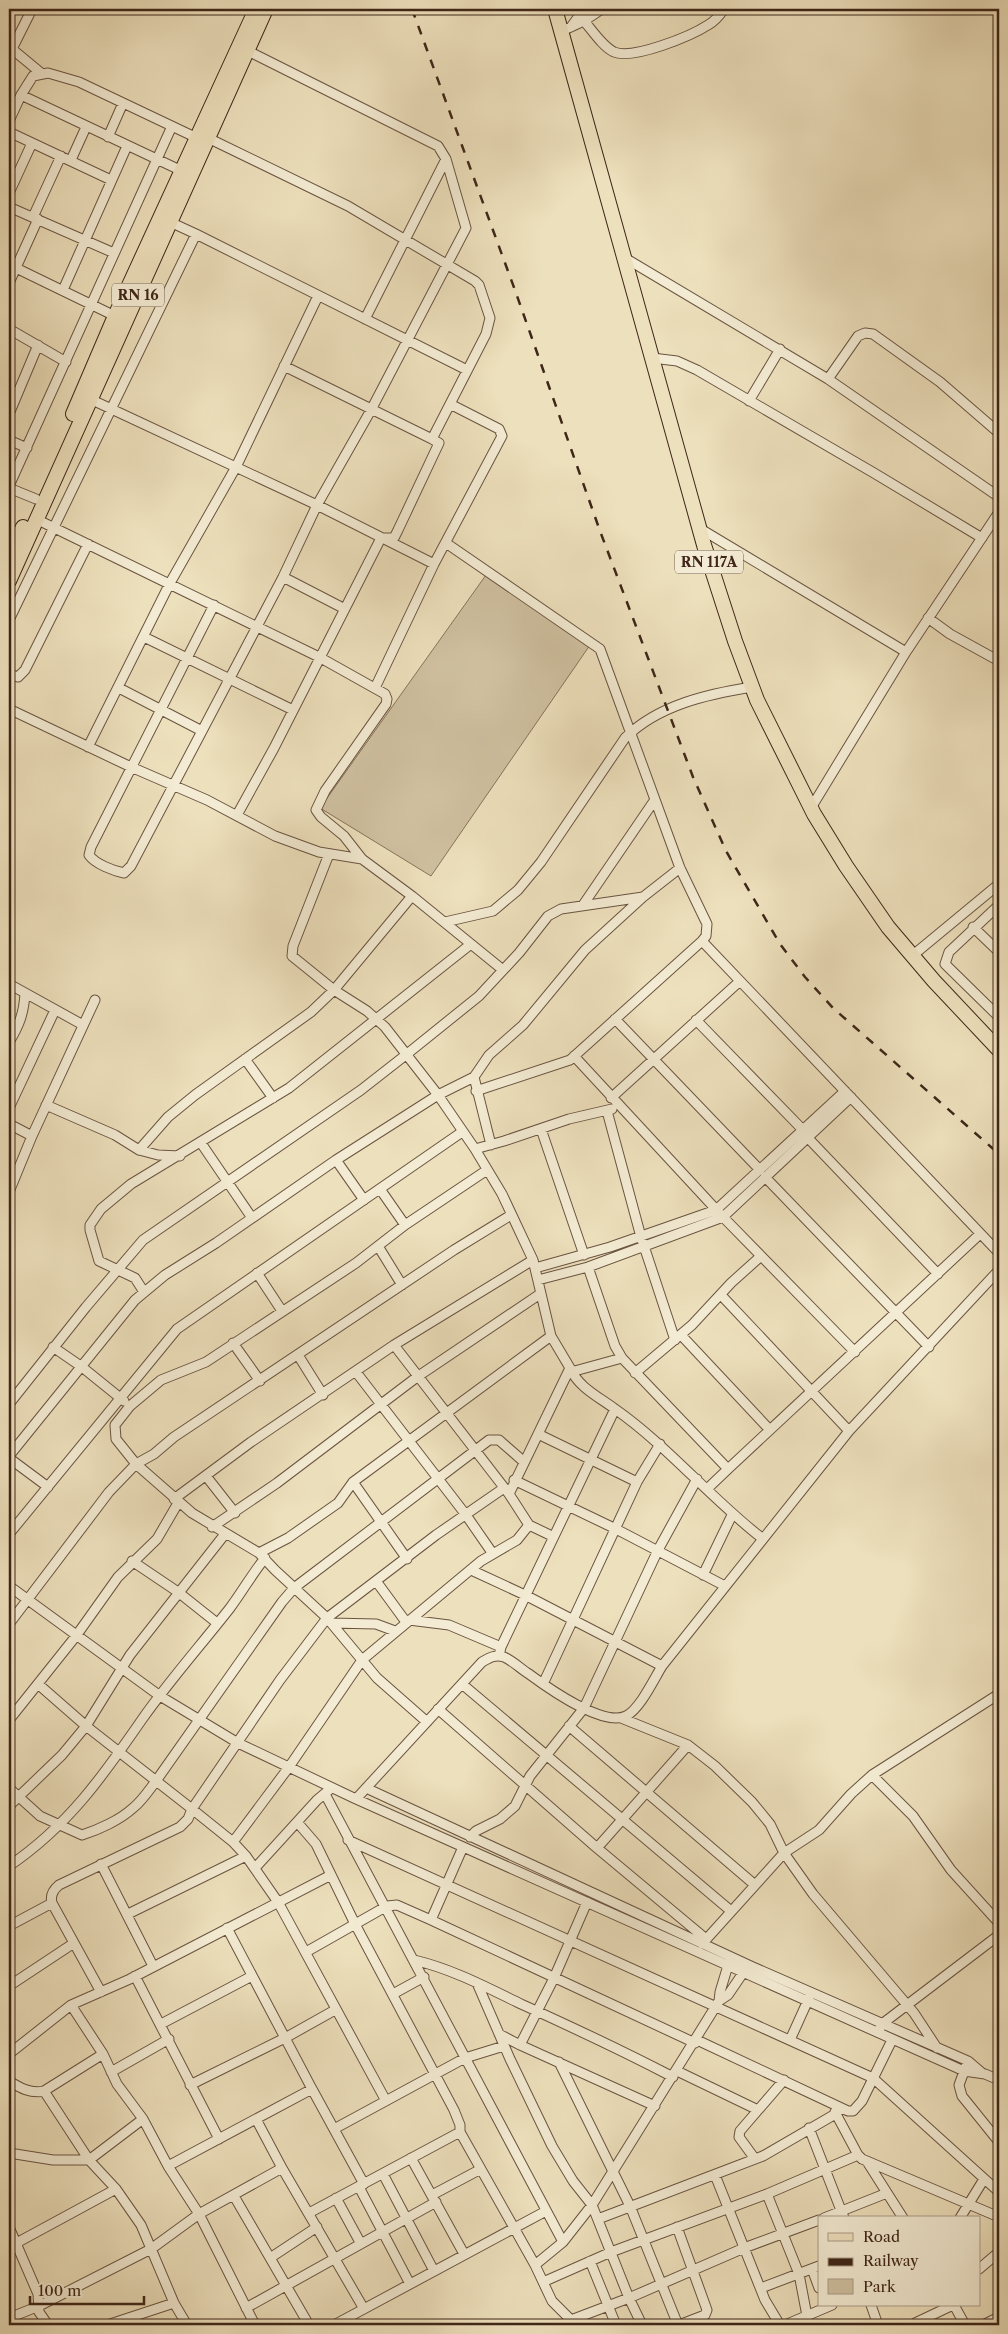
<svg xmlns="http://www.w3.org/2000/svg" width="1008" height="2334" viewBox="0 0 1008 2334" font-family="'Libre Caslon Text',serif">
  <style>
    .green { fill: #cfc0a0; stroke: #87735c }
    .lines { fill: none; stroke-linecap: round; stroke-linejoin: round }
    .street-casing { stroke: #6a5441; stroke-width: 11 }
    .primary-casing { stroke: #3f2618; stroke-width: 16 }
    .street { stroke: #f3ebd3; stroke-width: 9 }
    .primary { stroke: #ede0bc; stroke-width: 14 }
    .rail { stroke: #3f2618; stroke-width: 2.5; stroke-dasharray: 9 9; stroke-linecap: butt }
    .labels { text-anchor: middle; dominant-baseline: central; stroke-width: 4.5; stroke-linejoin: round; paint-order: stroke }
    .shield { fill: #f3ebd3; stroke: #756150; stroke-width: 1 }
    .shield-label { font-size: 14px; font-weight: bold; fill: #3f2618 }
  </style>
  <rect width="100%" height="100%" fill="#ede0bc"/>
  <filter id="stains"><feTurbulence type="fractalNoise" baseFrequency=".004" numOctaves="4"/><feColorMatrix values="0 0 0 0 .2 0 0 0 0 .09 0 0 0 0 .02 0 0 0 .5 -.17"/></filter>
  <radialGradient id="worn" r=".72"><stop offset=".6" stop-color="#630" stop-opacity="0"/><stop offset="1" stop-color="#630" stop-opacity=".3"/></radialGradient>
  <path class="green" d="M 486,575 L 590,645 L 431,876 L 320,808 Z"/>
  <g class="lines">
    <g class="street-casing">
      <path id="street" d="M 32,9 L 12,49 L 41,73
        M 584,21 C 592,30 603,47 614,52 C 633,60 691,36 708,25 C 715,21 720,15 724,9
        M 571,27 L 584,9
        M 562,31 L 584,21 L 602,9
        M 21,95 L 182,171
        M 9,121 L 21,95 L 33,76 L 48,73 L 79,82 L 197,138
        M 9,132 L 111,180
        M 108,137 L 123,103
        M 208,138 L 348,206 L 475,281 L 479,285 L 490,318 L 486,334 L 432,439 L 439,443 L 398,530 L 394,538 L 381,538 L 274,748 L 237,815
        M 71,160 L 86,127
        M 9,193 L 32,143
        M 9,207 L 114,253
        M 33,217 L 61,156
        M 196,234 L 467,370
        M 625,258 L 828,379 L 999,497
        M 16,268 L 119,318
        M 9,283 L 38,219
        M 63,290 L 127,146
        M 365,319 L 446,159
        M 9,329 L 66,362
        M 652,358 L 677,361 L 697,370 L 874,473 L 982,538
        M 284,366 L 432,439
        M 828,379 L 858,336 L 865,333 L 873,334 L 940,382 L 999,433
        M 90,399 L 317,505 L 434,564
        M 749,401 L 780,349
        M 9,414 L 38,345
        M 9,440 L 27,448
        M 9,486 L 172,126
        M 9,488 L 36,499
        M 36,519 L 319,657 L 385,694 L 387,699 L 386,704 L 325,791 L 316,810 L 321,817 L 344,836 L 362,859 L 412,896
        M 699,528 L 906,652
        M 446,543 L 600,649 L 680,868 L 707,924 L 706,936 L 702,941 L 570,1060 L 476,1091
        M 283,577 L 345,609
        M 214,605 L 91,847 L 89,855 C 95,864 114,871 124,873 L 131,866 L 283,577 L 317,505 L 371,410 L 466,228 L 446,159 L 438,146 L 248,51
        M 928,618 L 950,634 L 999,661
        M 9,620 L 196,234 L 170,222
        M 144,637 L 293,710
        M 9,674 L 18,677 L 25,670 L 88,544
        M 119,688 L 202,731
        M 375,688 L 434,564 L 502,436 L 499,429 L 450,404
        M 9,709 L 131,767 L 207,800 L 275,836 L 319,852 L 362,859
        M 88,747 L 170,583 L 236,467 L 318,296
        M 811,808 L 906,652 L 999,512
        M 329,854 L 293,946 L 292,956 L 334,990 L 367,1011 L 385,1027 L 438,1095 L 475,1149 L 502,1194 L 533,1260 L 551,1336 L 570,1368 L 509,1494
        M 583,905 L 654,801
        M 999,905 L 949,952 L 945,964 L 999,1017
        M 445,922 L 493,911 L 518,890 L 541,862 L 625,738 C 658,705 708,694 752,687
        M 973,927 L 999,952
        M 702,941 L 999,1253
        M 912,956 L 999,884
        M 9,984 L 83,1025
        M 615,1019 L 760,1170
        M 696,1020 L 803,1130
        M 9,1042 C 19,1026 24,1013 25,993
        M 574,1056 L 723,1217 L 855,1352
        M 245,1059 L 273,1098
        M 474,1077 L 491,1145
        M 611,1098 L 740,981
        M 46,1105 L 115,1135 L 139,1150 L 168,1117 L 195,1095 L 311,1012 L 334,990 L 412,896 L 503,970
        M 9,1108 L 55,1010
        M 607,1111 L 641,1237 L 675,1340
        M 9,1124 L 32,1136
        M 541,1129 L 584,1255
        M 808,1138 L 938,1274
        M 201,1143 L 252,1218
        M 475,1149 L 504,1141 L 569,1119 L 612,1109
        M 139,1150 L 158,1155 L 180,1156
        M 336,1160 L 364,1200
        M 765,1177 L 929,1347
        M 380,1189 L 405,1225
        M 9,1192 L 32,1136 L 95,1000
        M 378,1246 L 402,1285
        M 588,1267 L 615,1346 L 622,1358 L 728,1469 L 707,1489
        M 535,1268 L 610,1247 L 716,1210 L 845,1091
        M 257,1273 L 282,1311
        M 538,1280 L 588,1267 L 723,1217 L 851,1097
        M 144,1292 L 135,1278 L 99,1261 L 90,1230 L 90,1225 L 101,1209 L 131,1184 L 289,1088 L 471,944
        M 721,1295 L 849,1431
        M 681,1335 L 769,1429
        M 233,1343 L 260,1381
        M 394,1345 L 533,1260
        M 53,1347 L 82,1367 L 124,1401
        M 298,1355 L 323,1395
        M 570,1368 C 578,1387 599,1397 615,1409 C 669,1447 710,1498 763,1539
        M 356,1372 L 466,1515 L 493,1554
        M 571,1372 L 622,1358
        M 635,1373 L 692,1325 L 731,1283 L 761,1256
        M 9,1404 L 86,1307 L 143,1240 L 361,1090 L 407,1054 L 479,996 L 519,953 L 548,916 L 561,909 L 643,897 L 680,868
        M 538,1434 L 637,1482
        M 9,1456 L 135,1300 L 165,1275 L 216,1243 L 336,1160 L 438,1095 L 474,1077 L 489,1055 L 523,1025 L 585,950 L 643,897
        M 9,1458 L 48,1487
        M 728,1469 L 980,1234
        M 206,1476 L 235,1513
        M 514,1480 L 616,1529 L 725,1586
        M 353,1482 L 407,1559
        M 174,1499 L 251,1442 L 394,1345 L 509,1494 L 529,1525 L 552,1536
        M 212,1527 L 277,1483 L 417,1377 L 540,1294
        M 9,1534 L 177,1329 L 462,1132
        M 225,1534 L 130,1655 L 86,1726 L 192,1809 L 233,1842 L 246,1856 L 278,1902 L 386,2101
        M 259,1553 L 288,1538 L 338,1503 L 353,1482 L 551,1336
        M 132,1561 L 178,1592 L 217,1623
        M 471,1570 L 525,1595 L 662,1666
        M 703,1575 L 732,1515
        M 376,1581 L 406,1622
        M 9,1586 L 160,1696 L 238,1743 L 356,1799 L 964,2071 L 985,2074 L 999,2080
        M 409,1620 L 449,1625 L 501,1647
        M 331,1623 L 376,1624 L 395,1631
        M 9,1624 L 109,1492 L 136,1464 L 154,1454 L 174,1437 L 454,1250 L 511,1215
        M 499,1656 L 501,1647 L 615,1409
        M 462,1684 L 731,1911
        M 543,1684 L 637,1482 L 660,1444
        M 438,1709 L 597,1848 L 706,1939
        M 621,1718 L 688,1745 L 715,1766 L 752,1802 L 770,1824 L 784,1853 L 702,1944
        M 9,1720 L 76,1636 L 118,1577 L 157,1539 L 178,1503
        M 427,1722 L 377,1678 L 327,1618 L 275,1570 L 259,1553 L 192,1513 L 136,1464 L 116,1439 L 115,1425 L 130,1406 L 161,1380 L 206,1362 L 356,1263 L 405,1225 L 487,1170
        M 569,1726 L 755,1885
        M 872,1775 L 913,1816 L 951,1870 L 999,1923
        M 9,1788 L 40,1816 L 82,1835 C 98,1830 120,1820 133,1808 C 142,1801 149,1790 156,1781 L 282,1602 L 294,1588 L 489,1440 L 499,1440 L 523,1461
        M 366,1788 L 753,1967 L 968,2061 L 982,2073
        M 325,1794 L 563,2242
        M 356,1799 L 482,1662 C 489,1658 495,1654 504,1657 C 513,1661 521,1669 529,1674 C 548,1688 603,1727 626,1716 C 640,1709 654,1679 662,1666 L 849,1431 L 999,1270
        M 9,1806 L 62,1755 L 86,1726 L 38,1684
        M 297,1822 L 316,1844 L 355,1924 L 454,2110 L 460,2125 L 460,2132 L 535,2265 L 552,2301 L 576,2325
        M 470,1837 L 476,1831 L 500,1819 L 515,1806 L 530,1776 L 584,1708 L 658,1550 L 697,1479
        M 348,1840 L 873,2078 L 999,2192
        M 233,1842 L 289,1767 L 362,1660 L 481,1561 L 517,1540 L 529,1525
        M 463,1847 L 431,1920 L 695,2043
        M 597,1848 L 688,1745
        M 101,1864 L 153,1966
        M 9,1866 C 68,1826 103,1776 143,1718 C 170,1680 201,1645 230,1608 C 242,1592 252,1574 265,1558
        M 255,1868 L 317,1800 L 329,1790
        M 587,1902 L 554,1978 L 520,2045 L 655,2106
        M 128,1914 L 246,1856
        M 9,1926 L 52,1903
        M 227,1928 L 312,2089
        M 306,1952 L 387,1906 L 397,1905 L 431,1920
        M 414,1960 C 452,1969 486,1987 521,2004 C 572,2027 623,2051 673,2077
        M 729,1962 L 720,1992 L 719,2001 L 728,1995 L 745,1970
        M 135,1976 L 219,2139
        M 477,1983 L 510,2059 L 552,2146 L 573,2181 L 592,2205 L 629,2298 L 571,2320
        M 9,1986 L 74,1943
        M 101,1992 L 52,1903 C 50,1896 53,1890 59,1885 L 180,1827 L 188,1819 L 192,1809 L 280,1680 L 327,1618 L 436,1535 L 504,1488
        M 393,1994 L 424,1977
        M 71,2005 L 103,2054 L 117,2084 L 143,2119 L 168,2166 L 199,2214 L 255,2325
        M 161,2024 L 252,1976
        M 880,2028 L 882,2024 L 999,1935
        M 499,2034 L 520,2045
        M 697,2040 L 848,2111 L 853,2111 L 862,2101 L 892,2040
        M 790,2040 L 809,1998
        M 937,2048 L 914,2013 L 813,1894 L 784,1853 L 819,1830 L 851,1794 L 872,1775 L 999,1694
        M 9,2054 L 71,2005 L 130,1979 L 331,1875
        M 559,2062 L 630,2206 L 678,2325
        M 966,2066 L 959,2085 L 962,2096 L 999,2142
        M 677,2071 L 758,2110
        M 111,2072 L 169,2039
        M 9,2081 C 20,2088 31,2094 44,2091 L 103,2054
        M 190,2085 L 285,2038 L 335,2010
        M 44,2091 L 89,2160 L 116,2189 L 141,2225 L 174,2303 L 187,2325
        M 835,2112 L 858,2155 L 862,2159 L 999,2217
        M 256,2119 L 282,2168 L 364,2309
        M 809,2128 L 844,2218
        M 334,2129 L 465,2058 L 504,2046
        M 9,2153 L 53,2160 L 89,2160 L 143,2119
        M 411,2158 L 464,2254
        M 755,2159 L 739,2137 L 740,2131 L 784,2080
        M 868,2163 L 903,2218
        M 168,2166 L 312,2089 L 364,2184
        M 383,2174 L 434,2271
        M 715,2175 L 765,2300 L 780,2325
        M 359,2187 L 410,2284
        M 767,2194 L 799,2274 L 807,2316
        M 432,2195 L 481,2169
        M 234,2196 L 309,2325
        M 336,2198 L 361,2244
        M 309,2213 L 460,2132
        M 824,2218 L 887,2193
        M 960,2218 L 984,2179
        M 598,2219 L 763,2156 L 832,2116 L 841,2108
        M 9,2227 L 38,2294 L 39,2312 L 48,2325
        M 677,2227 L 707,2310 L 705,2315 L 679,2325
        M 9,2247 L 116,2189
        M 270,2258 L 317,2227
        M 590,2261 L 616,2325
        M 535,2265 L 563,2242 L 592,2205 L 719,2001
        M 812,2269 L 819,2288
        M 979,2269 L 999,2252
        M 543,2282 L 611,2252 L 767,2194 L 858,2155
        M 761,2288 L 819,2266
        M 871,2305 L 878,2325
        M 954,2305 L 965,2325
        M 246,2308 L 436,2202
        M 9,2318 L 39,2306 L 151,2249 L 199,2214 L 282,2168
        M 915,2323 L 953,2305
        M 107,2325 L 174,2303
        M 334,2325 L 546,2211
        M 642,2325 L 629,2298 L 744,2248 L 819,2220
        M 785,2325 L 832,2305
        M 983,2325 L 999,2317"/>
    </g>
    <g class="primary-casing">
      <path id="primary" d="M 555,9 L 704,545 L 735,641 L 757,700 L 814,814 L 846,866 L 888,927 L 934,981 L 999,1050
        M 73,414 L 115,316 L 256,9
        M 9,557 L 23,527
        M 9,581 L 266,9"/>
    </g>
    <use href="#street" class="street"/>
    <use href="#primary" class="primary"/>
    <path class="rail" d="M 412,9 L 516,293 L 600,531 L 693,777 L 726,851 L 780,944 L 805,977 L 833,1008 L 999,1154"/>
  </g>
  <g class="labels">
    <g class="shield">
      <rect x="112" y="283.5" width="52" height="23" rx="4"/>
      <rect x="675" y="550.5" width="68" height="23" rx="4"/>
    </g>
    <g class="shield-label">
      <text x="138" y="295">RN 16</text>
      <text x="709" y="562">RN 117A</text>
    </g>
  </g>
  <rect width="1008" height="2334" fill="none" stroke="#ede0bc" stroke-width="30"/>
  <rect x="10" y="10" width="988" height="2314" fill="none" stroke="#3f2618" stroke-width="2.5"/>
  <rect x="15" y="15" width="978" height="2304" fill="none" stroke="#3f2618"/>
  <rect x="818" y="2216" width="162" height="90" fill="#f3ebd3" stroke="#ab9c88"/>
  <rect x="828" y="2233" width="25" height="8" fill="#ede0bc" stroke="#ab9c88"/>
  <text x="863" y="2242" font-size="15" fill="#3f2618">Road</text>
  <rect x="828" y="2258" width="25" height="8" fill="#3f2618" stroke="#ab9c88"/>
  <text x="863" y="2266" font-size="15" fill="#3f2618">Railway</text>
  <rect x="828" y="2279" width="25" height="15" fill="#cfc0a0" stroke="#ab9c88"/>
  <text x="863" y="2292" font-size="15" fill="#3f2618">Park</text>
  <path d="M30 2296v8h114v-8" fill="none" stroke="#3f2618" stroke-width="2.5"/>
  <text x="38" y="2296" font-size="15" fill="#3f2618" stroke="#f3ebd3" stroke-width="4" paint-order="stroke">100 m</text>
  <rect width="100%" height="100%" filter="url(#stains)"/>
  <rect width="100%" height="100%" fill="url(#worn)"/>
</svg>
